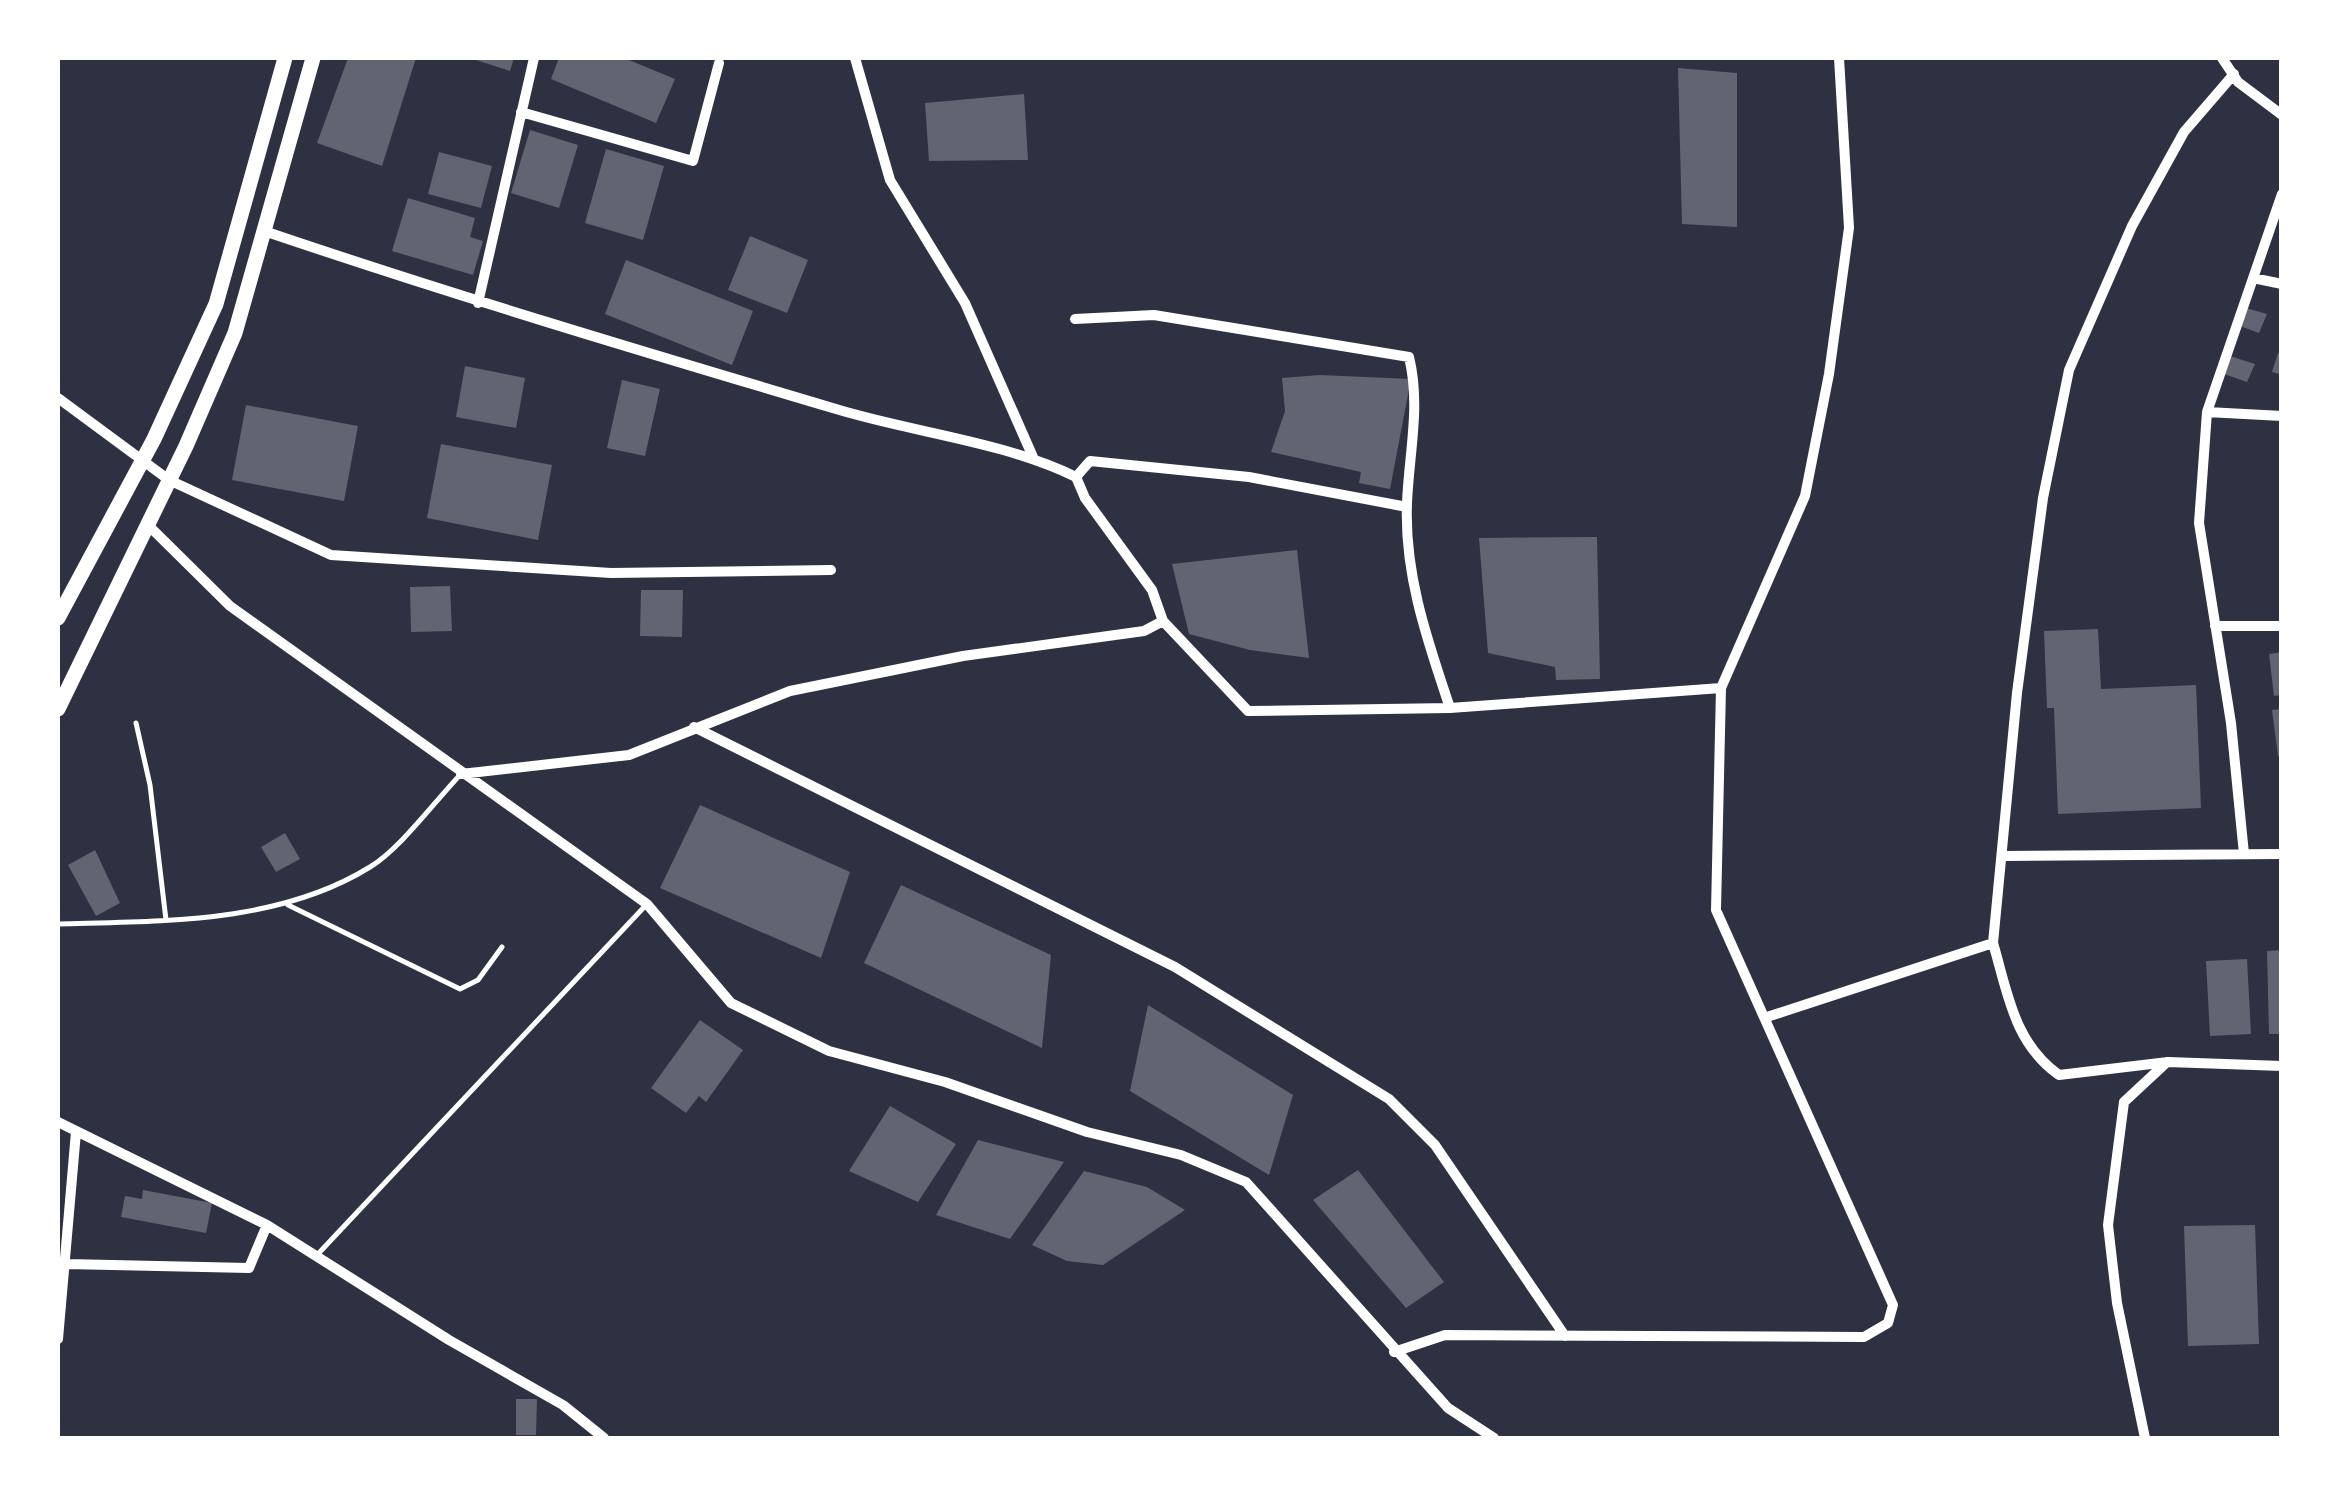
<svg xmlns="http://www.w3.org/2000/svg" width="2339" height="1496" viewBox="0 0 2339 1496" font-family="'Archivo Narrow',sans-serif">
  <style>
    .building { fill: #626471 }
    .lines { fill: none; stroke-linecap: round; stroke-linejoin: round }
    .service { stroke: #fff; stroke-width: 5 }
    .minor { stroke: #fff; stroke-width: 10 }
    .secondary { stroke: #fff; stroke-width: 15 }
  </style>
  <rect width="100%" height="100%" fill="#2d3142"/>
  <path class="building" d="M 348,58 L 416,58 L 382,166 L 317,143 Z
    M 470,58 L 514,58 L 510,71 Z
    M 559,58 L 624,58 L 675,79 L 656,123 L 551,79 Z
    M 1678,68 L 1737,73 L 1737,227 L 1682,224 Z
    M 1024,94 L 1028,160 L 929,161 L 925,103 Z
    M 530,130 L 578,145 L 559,208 L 511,193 Z
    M 606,149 L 664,166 L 643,240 L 585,223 Z
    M 439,152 L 492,166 L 481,208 L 428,194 Z
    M 408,198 L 475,218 L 470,237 L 483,241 L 473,275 L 392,251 Z
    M 750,236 L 808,260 L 787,313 L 728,290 Z
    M 626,260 L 753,311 L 732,365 L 605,314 Z
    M 2242,307 L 2267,314 L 2259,333 L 2237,325 Z
    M 2278,353 L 2282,354 L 2282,375 L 2272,372 Z
    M 2230,356 L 2255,364 L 2247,382 L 2224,374 Z
    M 465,366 L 525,378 L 516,428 L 456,417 Z
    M 1320,375 L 1411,379 L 1390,489 L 1359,483 L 1361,472 L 1271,452 L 1285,411 L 1282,378 Z
    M 622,380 L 660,389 L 645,456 L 607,448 Z
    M 246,405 L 358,426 L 344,501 L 232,480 Z
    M 441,444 L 552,465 L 538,540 L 427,518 Z
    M 1597,537 L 1600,679 L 1556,680 L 1555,667 L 1488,653 L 1479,538 Z
    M 1297,550 L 1309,658 L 1250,650 L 1189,634 L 1172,564 Z
    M 450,586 L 452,631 L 411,632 L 410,587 Z
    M 641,590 L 683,590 L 682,637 L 640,636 Z
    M 2098,629 L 2101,689 L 2196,685 L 2201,808 L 2058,814 L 2054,708 L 2047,708 L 2044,631 Z
    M 2282,652 L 2282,695 L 2274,696 L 2269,654 Z
    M 2282,709 L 2282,756 L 2278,756 L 2272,710 Z
    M 700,805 L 850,872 L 821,958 L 660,888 Z
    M 285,833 L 300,859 L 276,872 L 261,847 Z
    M 95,850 L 120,903 L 96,916 L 68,865 Z
    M 901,885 L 1051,955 L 1042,1048 L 864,963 Z
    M 2282,950 L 2282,1034 L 2269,1034 L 2267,951 Z
    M 2247,959 L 2251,1034 L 2210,1036 L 2206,961 Z
    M 1148,1005 L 1293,1095 L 1269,1175 L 1130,1091 Z
    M 700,1020 L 743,1050 L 706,1102 L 699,1096 L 686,1113 L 651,1088 Z
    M 890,1106 L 956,1144 L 918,1202 L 849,1171 Z
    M 978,1140 L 1064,1162 L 1010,1239 L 936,1215 Z
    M 1358,1170 L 1444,1282 L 1406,1308 L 1313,1200 Z
    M 1084,1171 L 1147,1187 L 1185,1210 L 1103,1265 L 1067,1261 L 1032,1245 Z
    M 143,1190 L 212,1203 L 206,1233 L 121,1217 L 125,1196 L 142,1199 Z
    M 2255,1225 L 2259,1344 L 2188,1346 L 2184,1226 Z
    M 516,1399 L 537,1399 L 536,1435 L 516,1435 Z"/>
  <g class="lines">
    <path class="service" d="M 136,723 L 150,785 L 166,920
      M 288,905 L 460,989 L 478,980 L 502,947
      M 58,924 C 162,921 278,924 370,867 C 400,849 435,801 461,774
      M 317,1255 L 647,904"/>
    <path class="minor" d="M 855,58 L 890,180 L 965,303 L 1033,457
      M 2222,58 L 2238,82 L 2282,115
      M 521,112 L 693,161 L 719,63
      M 264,231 C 453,295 644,352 836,409 C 915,433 1002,441 1076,477 L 1090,461 L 1249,477 L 1407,507
      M 2253,278 L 2282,284
      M 478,303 L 534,58
      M 1075,319 L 1154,315 L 1409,357 C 1421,406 1409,453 1407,503 C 1404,575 1428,642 1450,708
      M 58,398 L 169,480 L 331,555 L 611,573 L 831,570
      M 2207,412 L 2282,416
      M 1076,477 L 1085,498 L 1152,590 L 1163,621 L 1248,711 L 1450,708 L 1721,688
      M 147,524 L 230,606 L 647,904 L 731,1003 L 829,1051 L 945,1082 L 1087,1132 L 1181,1155 L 1246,1182 L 1448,1408 L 1494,1438
      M 2215,626 L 2282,626
      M 694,727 L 1175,967 L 1389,1099 L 1435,1145 L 1565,1336
      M 461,774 L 629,755 L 790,691 L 963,656 L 1144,631 L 1163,621
      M 2244,854 L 2231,723 L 2199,523 L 2207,412 L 2282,194
      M 2002,856 L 2282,854
      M 1993,943 L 2017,693 L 2043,498 L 2069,370 L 2132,226 L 2184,132 L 2234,74
      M 1767,1017 L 1993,943 C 2008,994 2014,1043 2059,1075 L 2168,1062 L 2282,1066
      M 58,1122 L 267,1225 L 449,1340 L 563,1405 L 604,1438
      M 66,1264 L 249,1268 L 267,1225
      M 58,1339 L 76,1132
      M 1394,1352 L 1445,1335 L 1864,1337 L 1888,1323 L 1893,1305 L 1716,910 L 1721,688 L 1805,496 L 1829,374 L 1849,228 L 1839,58
      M 2145,1438 L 2117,1303 L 2108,1225 L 2124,1102 L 2167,1062"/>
    <path class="secondary" d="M 58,618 L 154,439 L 216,304 L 285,58
      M 58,709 L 186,446 L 235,333 L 313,58"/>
  </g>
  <rect width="2339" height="1496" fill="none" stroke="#ffffff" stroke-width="120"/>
</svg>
